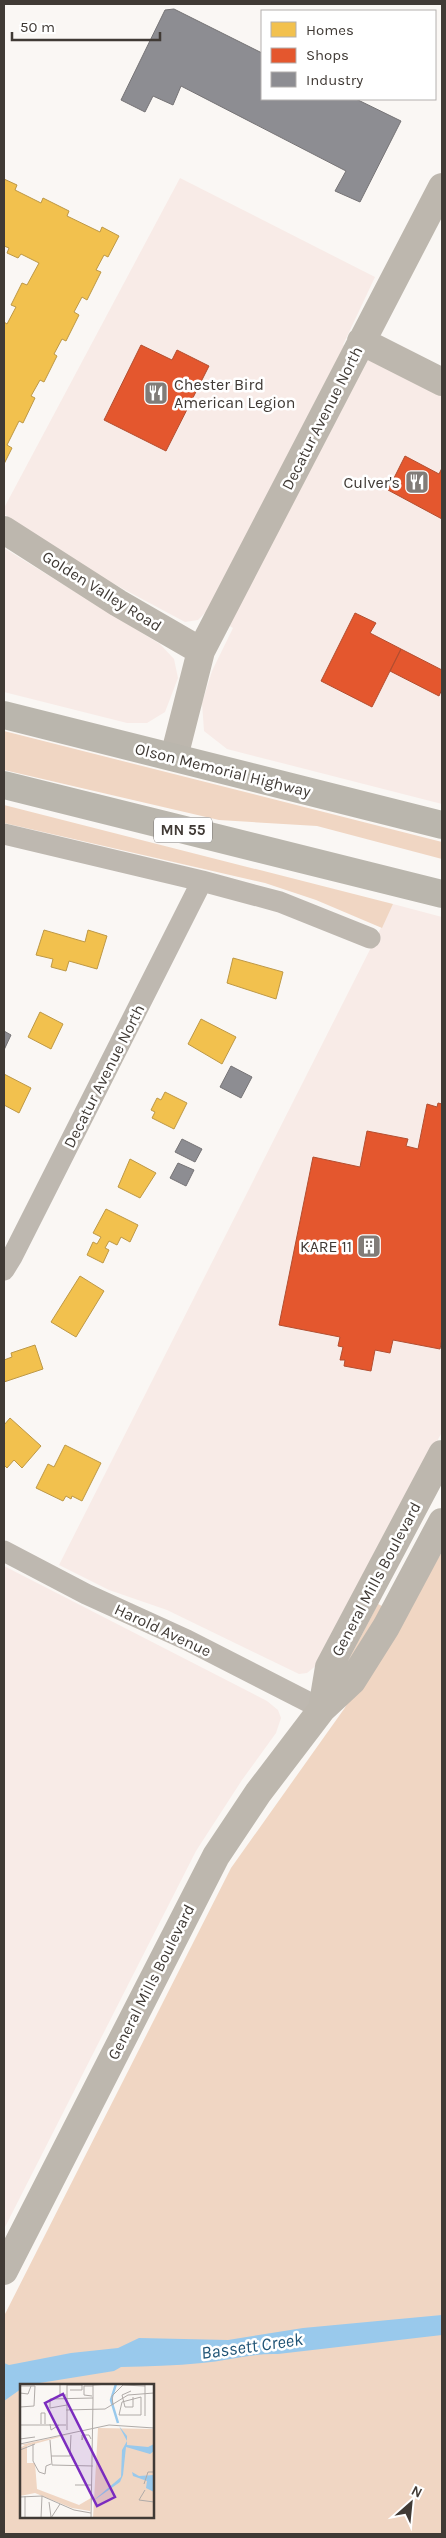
<svg xmlns="http://www.w3.org/2000/svg" width="446" height="2538" viewBox="0 0 446 2538" font-family="Karla,sans-serif">
  <style>
    .commercial { fill: #f8ebe7 }
    .green { fill: #f0d6c3; fill-rule: evenodd }
    .water { fill: #99c9ec }
    .homes { fill: #f2c14e; stroke: #bd9846 }
    .shops { fill: #e4572e; stroke: #b34e30 }
    .industry { fill: #8d8d92; stroke: #767476 }
    .lines { fill: none; stroke-linecap: round; stroke-linejoin: round }
    .street { stroke: #beb8b0; stroke-width: 21 }
    .secondary { stroke: #bdb7ae; stroke-width: 28 }
    .highway { stroke: #bab6ad; stroke-width: 28 }
    .labels { text-anchor: middle; dominant-baseline: central; stroke-width: 5; stroke-linejoin: round; paint-order: stroke }
    .shield { fill: #fff; stroke: #797572; stroke-width: 1 }
    .shield-label { font-size: 15px; font-weight: bold; fill: #403a35 }
    .poi-label { font-size: 16px; fill: #403a35; stroke: #fff; text-anchor: end }
    .street-label { font-size: 16px; fill: #403a35; stroke: #fff }
    .water-label { font-size: 18px; font-style: italic; fill: #205476; stroke: #fff }
    .inset-river { fill: none; stroke: #99c9ec; stroke-width: 2.5 }
    .inset-road { fill: none; stroke: #b0aba8; stroke-width: 1 }
    .view { fill: #7b2cbf; fill-opacity: 0.15; stroke: #7b2cbf; stroke-width: 2.5 }
    .inset-edge { fill: none; stroke: #403a35; stroke-width: 2.5 }
  </style>
  <rect width="100%" height="100%" fill="#faf7f4"/>
  <path class="commercial" d="M 180,178 L 375,277 L 343,345 L 442,396 L 442,804 L 227,749 L 204,731 L 202,703 L 212,671 L 233,628 L 206,612 L 198,620 L 185,622 L 101,577 L 4,514 L 4,508 Z
    M 4,548 L 160,644 L 174,659 L 178,678 L 165,712 L 147,723 L 127,723 L 4,692 Z
    M 393,904 L 442,917 L 442,1432 L 317,1665 L 307,1673 L 299,1674 L 167,1610 L 109,1590 L 59,1565 Z
    M 4,1566 L 267,1701 L 278,1710 L 281,1718 L 276,1733 L 242,1780 L 196,1851 L 4,2229 Z"/>
  <path class="green" d="M 4,731 L 442,842 L 442,859 L 317,826 L 219,820 L 4,770 Z
    M 4,805 L 393,904 L 382,928 L 316,900 L 265,883 L 4,823 Z
    M 442,1552 L 442,2534 L 4,2534 L 4,2316 L 231,1868 L 344,1709 ZM 21,2386 L 152,2386 L 152,2517 L 21,2517 Z
    M 378,1604 L 382,1606 L 381,1617 L 342,1672 Z"/>
  <path class="water" d="M 442,2315 L 442,2335 L 278,2354 C 252,2353 227,2361 202,2363 C 175,2366 148,2366 121,2367 L 114,2371 L 21,2386 L 21,2389 L 4,2401 L 4,2363 L 9,2365 L 71,2353 L 118,2348 L 139,2338 L 228,2340 L 303,2328 Z"/>
  <path class="homes" d="M 4,179 L 17,185 L 15,190 L 41,203 L 43,198 L 69,211 L 67,216 L 100,232 L 102,227 L 119,236 L 108,257 L 104,255 L 96,270 L 101,272 L 87,300 L 82,297 L 74,312 L 79,315 L 66,341 L 62,339 L 54,354 L 57,356 L 44,382 L 40,380 L 31,396 L 35,398 L 23,423 L 19,421 L 7,445 L 12,448 L 4,464 L 4,322 L 7,324 L 16,307 L 11,305 L 22,283 L 27,285 L 39,263 L 21,254 L 18,258 L 7,253 L 9,248 L 4,246 Z
    M 44,930 L 85,942 L 88,930 L 107,936 L 97,969 L 69,961 L 66,971 L 51,967 L 53,959 L 36,955 Z
    M 233,958 L 283,972 L 276,999 L 227,983 Z
    M 40,1012 L 63,1024 L 51,1049 L 28,1037 Z
    M 201,1019 L 236,1037 L 222,1064 L 188,1044 Z
    M 4,1074 L 31,1088 L 19,1113 L 4,1105 Z
    M 165,1092 L 187,1103 L 174,1129 L 152,1118 L 155,1112 L 151,1110 L 157,1098 L 161,1100 Z
    M 130,1159 L 156,1173 L 140,1198 L 118,1187 Z
    M 106,1209 L 138,1225 L 130,1242 L 121,1237 L 117,1245 L 109,1241 L 105,1248 L 109,1250 L 103,1263 L 87,1255 L 93,1242 L 97,1244 L 101,1237 L 93,1233 Z
    M 80,1276 L 104,1291 L 76,1337 L 51,1322 Z
    M 35,1345 L 43,1369 L 4,1382 L 4,1360 L 12,1357 L 11,1353 Z
    M 10,1418 L 41,1446 L 22,1468 L 14,1460 L 7,1468 L 4,1465 L 4,1425 Z
    M 65,1445 L 101,1463 L 82,1501 L 72,1496 L 71,1499 L 66,1496 L 63,1501 L 36,1488 L 48,1464 L 54,1467 Z"/>
  <path class="shops" d="M 141,345 L 172,360 L 177,350 L 209,366 L 166,451 L 104,420 Z
    M 405,456 L 439,474 L 442,468 L 442,519 L 388,490 Z
    M 355,613 L 376,623 L 370,633 L 401,649 L 372,707 L 321,681 Z
    M 401,649 L 442,670 L 442,689 L 439,696 L 390,671 Z
    M 438,1103 L 442,1104 L 442,1339 L 440,1349 L 393,1340 L 390,1353 L 375,1350 L 371,1371 L 344,1366 L 345,1360 L 340,1360 L 343,1347 L 338,1346 L 340,1337 L 279,1325 L 313,1157 L 360,1167 L 367,1131 L 408,1139 L 406,1146 L 418,1149 L 427,1104 L 437,1107 Z"/>
  <path class="industry" d="M 174,9 L 262,53 L 262,99 L 356,99 L 401,121 L 360,202 L 335,191 L 346,171 L 181,86 L 173,105 L 153,96 L 145,112 L 121,100 L 165,10 Z
    M 4,1031 L 11,1035 L 4,1050 Z
    M 231,1066 L 252,1077 L 241,1098 L 220,1087 Z
    M 182,1139 L 202,1149 L 195,1162 L 175,1152 Z
    M 178,1163 L 194,1170 L 186,1186 L 170,1178 Z"/>
  <g class="lines">
    <path class="street" d="M 4,834 L 202,881 L 280,902 L 370,938
      M 4,1270 L 12,1257 L 202,881
      M 4,1551 L 86,1594 L 187,1640 L 322,1709"/>
    <path class="secondary" d="M 361,341 L 442,382
      M 4,530 L 118,603 L 201,651
      M 174,757 L 201,651 L 442,187
      M 322,1709 L 329,1667 L 442,1454
      M 4,2271 L 216,1856 L 258,1793 L 322,1709 L 352,1681 L 386,1627 L 442,1522"/>
    <path class="highway" d="M 4,715 L 442,825
      M 4,785 L 442,894"/>
  </g>
  <defs>
    <g id="restaurant-square" transform="scale(1.25)"><rect x="-9" y="-9" width="18" height="18" rx="4" fill="#817c78" stroke="#fff"/><path d="M-5-6h1v4h1v-4h1v4h1v-4h1v5L-1.5 .5V6h-2V.5L-5-1ZM5-6V6H3V1.5H1.5Q1.5-4 5-6Z" fill="#fff"/></g>
    <g id="building-square" transform="scale(1.25)"><rect x="-9" y="-9" width="18" height="18" rx="4" fill="#817c78" stroke="#fff"/><path d="M-4-6H4V6H1V3H-1V6H-4ZM-2.5-4.3h1.7v1.8h-1.7ZM.8-4.3h1.7v1.8H.8ZM-2.5-1h1.7V.8h-1.7ZM.8-1h1.7V.8H.8Z" fill="#fff"/></g>
  </defs>
  <g fill-rule="evenodd">
    <use href="#restaurant-square" x="156" y="393"/>
    <use href="#restaurant-square" x="417" y="482"/>
    <use href="#building-square" x="369" y="1246"/>
  </g>
  <g class="labels">
    <rect class="shield" x="154" y="817.5" width="58" height="25" rx="4"/>
    <g class="shield-label">
      <text x="183" y="830">MN 55</text>
    </g>
    <g class="poi-label">
      <text x="174" y="384" text-anchor="start">Chester Bird<tspan x="174" dy="18">American Legion</tspan></text>
      <text x="400" y="482">Culver's</text>
      <text x="352" y="1246">KARE 11</text>
    </g>
    <g class="street-label">
      <text transform="translate(322 418) rotate(-63)">Decatur Avenue North</text>
      <text transform="translate(102 591) rotate(32)">Golden Valley Road</text>
      <text transform="translate(223 770) rotate(14)">Olson Memorial Highway</text>
      <text transform="translate(104 1076) rotate(-63)">Decatur Avenue North</text>
      <text transform="translate(376 1579) rotate(-62)">General Mills Boulevard</text>
      <text transform="translate(163 1630) rotate(25)">Harold Avenue</text>
      <text transform="translate(151 1982) rotate(-63)">General Mills Boulevard</text>
    </g>
    <g class="water-label">
      <text transform="translate(252 2346) rotate(-8)">Bassett Creek</text>
    </g>
  </g>
  <g transform="translate(20 2384)">
    <rect width="134" height="134" fill="#faf7f4"/>
    <path d="M 78,44 L 134,45 L 133,134 L 73,134 ZM 54,49 L 7,62 L 7,79 L 15,79 L 17,105 L 59,121 L 71,114 L 70,127 L 52,124 L 15,109 L 0,112 L 0,64 L 5,61 L 0,61 Z" fill="#f0d6c3"/>
    <path d="M 99,42 L 107,52 L 107,61 L 128,63 L 134,60 L 134,67 L 130,70 L 106,63 L 103,91 L 100,98 L 73,117 L 101,93 L 102,66 L 107,57 ZM 112,88 L 119,92 L 134,91 L 134,108 L 126,104 L 127,97 L 113,92 Z" fill="#99c9ec"/>
    <path class="inset-river" d="M 96,0 L 91,16 L 98,39"/>
    <path class="inset-road" d="M 40,0 L 40,11 L 46,11M 47,0 L 47,46M 73,0 L 73,16M 125,0 L 125,32M 47,1 L 62,1 L 62,6 L 50,6M 73,1 L 90,0M 0,2 L 15,2 L 14,22 L 0,23M 111,7 L 102,11 L 105,23 L 113,23 L 113,13M 0,9 L 8,10 L 11,2M 72,12 L 64,11 L 64,2 L 73,2M 121,13 L 121,31 L 99,31 L 102,18 ZM 47,21 L 30,24 L 30,15 L 73,14M 93,21 L 92,12 L 103,1 L 125,2M 46,26 L 85,25 L 108,11 L 134,9M 21,40 L 21,29 L 25,29 L 25,40M 30,40 L 31,46 L 39,41M 0,41 L 46,41M 64,51 L 62,56 L 62,51 L 69,51 L 71,55M 0,55 L 15,53M 30,56 L 32,81 L 73,82M 0,60 L 89,41 L 134,44M 13,60 L 13,77 L 19,88 L 25,90 L 26,82 L 31,80M 0,66 L 15,60M 31,72 L 50,72 L 51,51M 124,100 L 128,88 L 134,88M 55,101 L 72,101M 125,106 L 119,116 L 134,118M 0,113 L 22,112 L 54,126 L 71,129M 29,118 L 31,133M 5,134 L 5,112M 21,134 L 22,112M 31,134 L 40,120M 71,134 L 73,16"/>
    <path class="view" d="M 43,10 L 95,113 L 77,122 L 25,19 Z"/>
    <rect width="134" height="134" class="inset-edge"/>
  </g>
  <rect width="446" height="2538" fill="none" stroke="#403a35" stroke-width="10"/>
  <rect x="261" y="10" width="175" height="90" fill="#ffffff" stroke="#b3b0ae"/>
  <rect x="271" y="22" width="25" height="15" fill="#f2c14e" stroke="#b3b0ae"/>
  <text x="306" y="35" font-size="15" fill="#403a35">Homes</text>
  <rect x="271" y="48" width="25" height="15" fill="#e4572e" stroke="#b3b0ae"/>
  <text x="306" y="60" font-size="15" fill="#403a35">Shops</text>
  <rect x="271" y="72" width="25" height="15" fill="#8d8d92" stroke="#b3b0ae"/>
  <text x="306" y="85" font-size="15" fill="#403a35">Industry</text>
  <g transform="translate(411 2503) rotate(27)" stroke="#ffffff" stroke-width="4" paint-order="stroke">
  <path d="M0-4L9 19L0 12L-9 19Z" fill="#403a35"/>
  <text y="-8" font-size="14" font-weight="bold" text-anchor="middle" fill="#403a35">N</text>
  </g>
  <path d="M12 32v8h148v-8" fill="none" stroke="#403a35" stroke-width="2.5"/>
  <text x="20" y="32" font-size="15" fill="#403a35" stroke="#ffffff" stroke-width="4" paint-order="stroke">50 m</text>
</svg>
